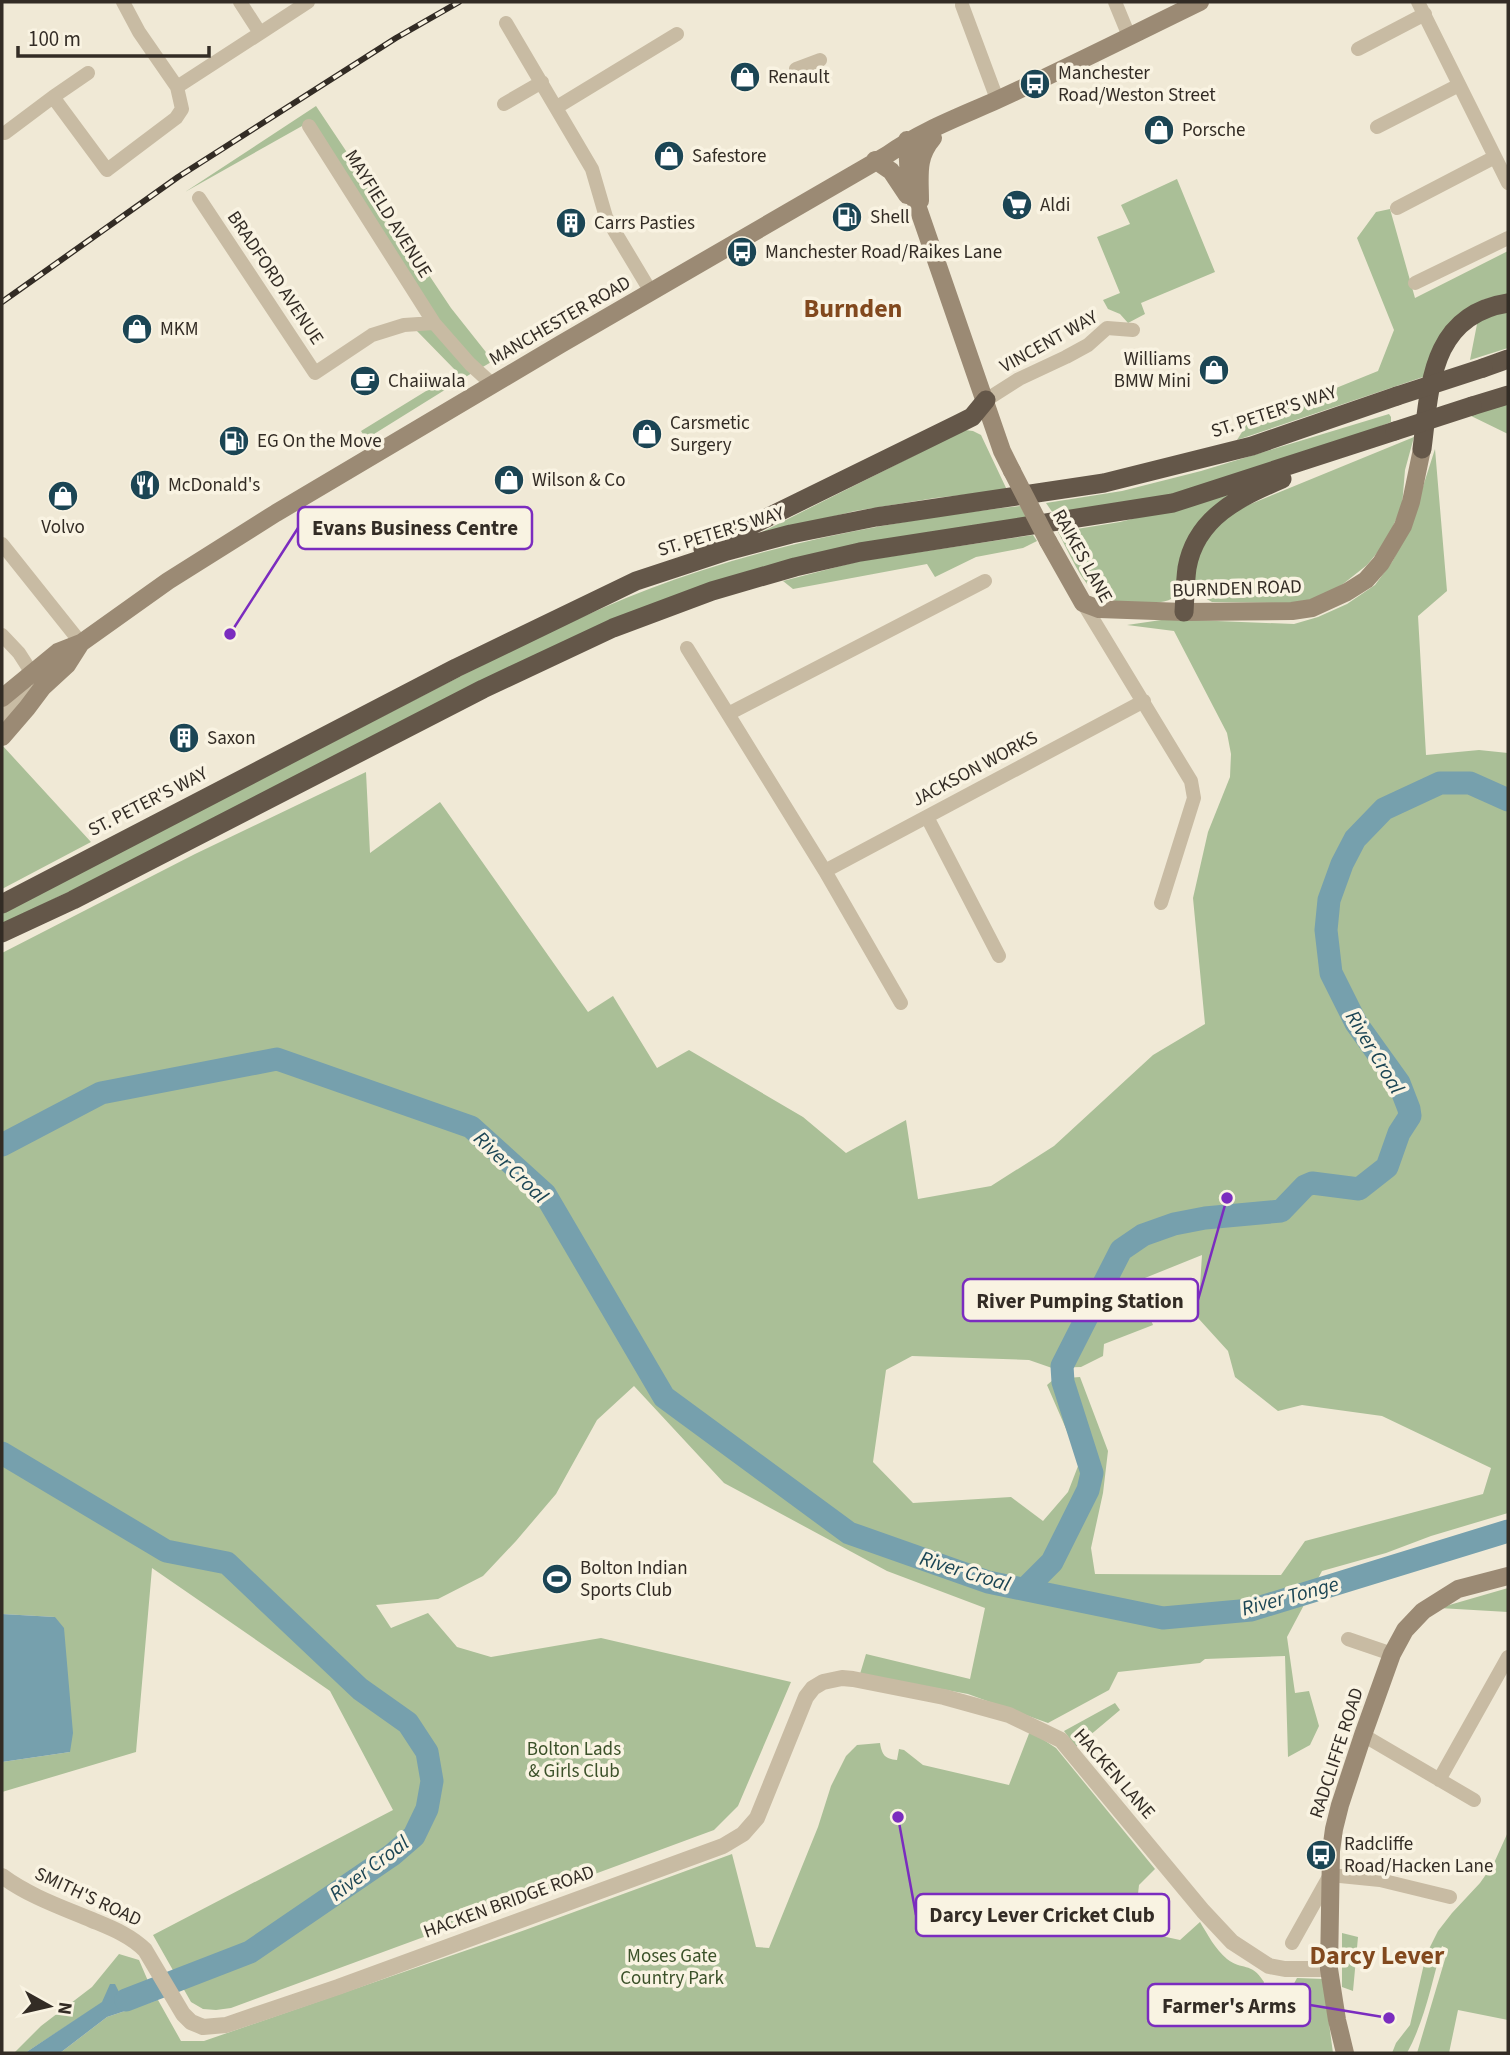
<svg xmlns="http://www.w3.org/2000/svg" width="1510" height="2055" viewBox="0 0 1510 2055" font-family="'Source Sans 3',sans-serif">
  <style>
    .green { fill: #aabf97; fill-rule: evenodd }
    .water { fill: #76a0ad }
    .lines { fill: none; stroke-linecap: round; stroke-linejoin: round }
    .river { stroke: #76a0ad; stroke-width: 23 }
    .minor { stroke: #c8bba3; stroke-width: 14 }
    .tertiary { stroke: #c8bba3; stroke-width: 16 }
    .secondary { stroke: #9b8a74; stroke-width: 18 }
    .trunk { stroke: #645749; stroke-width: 19 }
    .rail-casing { stroke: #332c25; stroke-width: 6 }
    .rail { stroke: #f9f3e2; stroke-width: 3.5; stroke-dasharray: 10; stroke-linecap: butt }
    .secondary-bridge { stroke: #9b8a74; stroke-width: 18 }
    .trunk-bridge { stroke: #645749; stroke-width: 19 }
    .labels { text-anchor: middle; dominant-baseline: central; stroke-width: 7; stroke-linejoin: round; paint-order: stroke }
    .poi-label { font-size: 19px; fill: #332c25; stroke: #f9f3e2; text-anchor: start }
    .street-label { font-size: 19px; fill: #332c25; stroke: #f9f3e2 }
    .park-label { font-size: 19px; fill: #3b5129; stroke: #f9f3e2 }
    .water-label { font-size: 21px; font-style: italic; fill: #1b4554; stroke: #f9f3e2 }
    .district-label { font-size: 26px; font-weight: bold; fill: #82491e; stroke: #f9f3e2 }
    .leader { fill: none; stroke: #7b2cbf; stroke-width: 2.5 }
    .callout-dot { fill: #7b2cbf; stroke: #f9f3e2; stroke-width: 2.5 }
    .callout { fill: #f9f3e2; stroke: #7b2cbf; stroke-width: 2.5 }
    .callout-label { font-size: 21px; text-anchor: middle; font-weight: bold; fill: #332c25 }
  </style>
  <rect width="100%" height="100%" fill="#f0e9d6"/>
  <path class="green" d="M 316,106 L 451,308 L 493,361 L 481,368 L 439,321 L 311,121 L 185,192 Z
    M 1177,179 L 1215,272 L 1141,303 L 1145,314 L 1128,323 L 1120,314 L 1108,309 L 1103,300 L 1120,293 L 1097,237 L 1130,224 L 1121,205 Z
    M 1390,209 L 1415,298 L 1508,251 L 1508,294 L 1482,300 L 1464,312 L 1426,376 L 1237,440 L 1247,424 L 1378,371 L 1394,330 L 1357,238 L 1376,212 Z
    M 1508,308 L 1508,348 L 1470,360 L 1478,319 Z
    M 432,328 L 472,373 L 366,439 L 361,431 L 457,372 L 416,330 Z
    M 1508,401 L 1508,434 L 1467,414 Z
    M 1389,414 L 1391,417 L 1391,422 L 1353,437 L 1173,494 L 1055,516 L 1046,503 L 1122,491 L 1201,471 Z
    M 965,430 L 973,431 L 981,435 L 1007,490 L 935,498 L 855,511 L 754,536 Z
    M 1414,437 L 1405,470 L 1402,506 L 1386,542 L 1367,565 L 1343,584 L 1318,598 L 1292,603 L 1212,602 C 1205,598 1198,594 1196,587 C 1191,566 1205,539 1218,525 C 1225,519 1233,514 1241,508 Z
    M 1435,449 L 1447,591 L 1418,616 L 1426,755 L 1479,750 L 1508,753 L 1508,1513 L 1431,1536 L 1386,1553 L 1322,1571 L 1287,1637 L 1295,1693 L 1309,1691 L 1319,1726 L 1310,1745 L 1288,1757 L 1285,1656 L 1205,1659 L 1200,1663 L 1118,1672 L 1109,1690 L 1048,1723 L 968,1694 L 860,1674 L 866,1654 L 970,1679 L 985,1608 L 887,1571 L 724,1483 L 634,1386 L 597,1420 L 556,1494 L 516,1541 L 483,1576 L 438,1599 L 376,1605 L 391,1628 L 428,1613 L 457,1647 L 491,1657 L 601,1638 L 791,1682 L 738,1806 L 714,1830 L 231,2008 L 216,2010 L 203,2009 L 191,2002 L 153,1935 L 393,1810 L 330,1691 L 152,1568 L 136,1752 L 2,1792 L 2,1762 L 70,1752 L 55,1617 L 2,1614 L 2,953 L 195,854 L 366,772 L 370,853 L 440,802 L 588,1012 L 613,996 L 657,1068 L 689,1050 L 803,1117 L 846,1153 L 906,1120 L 918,1199 L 991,1186 L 1054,1146 L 1153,1055 L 1205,1024 L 1193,898 L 1208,832 L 1230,777 L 1231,754 L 1227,733 L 1174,631 L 1127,625 L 1168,619 L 1294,624 L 1318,617 L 1347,604 L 1375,585 L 1392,562 L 1410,527 ZM 1202,1255 L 1198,1318 L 1228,1351 L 1235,1377 L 1278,1411 L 1302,1405 L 1382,1416 L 1491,1468 L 1483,1494 L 1305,1541 L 1281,1575 L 1095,1574 L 1091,1548 L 1103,1493 L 1108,1451 L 1080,1377 L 1054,1379 L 1047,1385 L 1080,1461 L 1068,1492 L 1043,1521 L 1011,1497 L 913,1503 L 873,1462 L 886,1370 L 912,1356 L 1029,1360 L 1052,1368 L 1081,1367 L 1103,1356 L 1104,1344 L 1153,1325 L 1135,1282 Z
    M 1234,493 L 1173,598 C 1163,604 1153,602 1142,602 C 1128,602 1112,603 1099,595 C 1082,585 1068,550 1058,532 L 1120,522 Z
    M 1020,506 L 1028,520 L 699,587 L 2,924 L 2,911 C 130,846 259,780 387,714 C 489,662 591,606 700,571 C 804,537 912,518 1020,506 Z
    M 1033,535 L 1037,541 L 1023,548 L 976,557 L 935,577 L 927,564 L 793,589 L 783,581 L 860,561 Z
    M 2,745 L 91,842 L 2,889 Z
    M 1508,1588 L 1508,1612 L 1439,1608 Z
    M 1115,1703 L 1120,1710 L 1076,1747 L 1064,1731 Z
    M 1030,1731 L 1056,1748 L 1155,1869 L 1139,1885 L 1134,1930 L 1180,1940 L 1200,1922 C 1208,1935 1215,1949 1227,1959 C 1242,1971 1251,1961 1264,1982 L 1254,2013 L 1272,2024 L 1297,1978 L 1323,1979 L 1333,2053 L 60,2053 L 107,2017 L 158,2000 L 181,2041 L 204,2041 L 525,1930 L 732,1854 L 756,1947 L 769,1948 L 818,1827 L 831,1786 L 846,1756 L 857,1745 L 880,1743 C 882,1755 885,1759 897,1760 L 899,1749 L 904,1750 L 923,1765 L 1009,1785 Z
    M 1508,1832 L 1508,2020 L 1458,2010 L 1449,2053 L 1417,2053 L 1448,1949 L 1442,1946 C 1432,1982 1425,2020 1407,2053 L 1392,2053 L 1396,2043 L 1410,2025 L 1426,1955 L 1438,1931 L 1452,1913 L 1480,1883 L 1494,1863 Z
    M 1342,1933 L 1358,1937 L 1353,1991 L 1342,1987 Z
    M 119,1954 L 139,1960 L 148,1981 L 119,1992 L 25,2053 L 14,2053 L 41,2026 L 92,1987 Z"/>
  <path class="water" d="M 2,1614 L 55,1617 L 64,1628 L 73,1733 L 70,1752 L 2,1762 Z
    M 148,1981 L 158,2000 L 107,2017 L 60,2053 L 25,2053 L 102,2002 L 110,1984 L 115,1984 L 119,1992 Z"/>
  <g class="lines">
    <path class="river" d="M 2,1145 L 101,1093 L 277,1059 L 471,1127 L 545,1194 L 664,1397 L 849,1533 L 988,1582 L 1163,1618 L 1251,1610 L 1508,1531
      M 2,1453 L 166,1551 L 227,1563 L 360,1689 L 408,1723 L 427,1752 L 432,1781 L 427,1809 L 414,1836 L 392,1855 L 250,1952 L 126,2000
      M 1026,1588 L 1052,1562 L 1088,1490 L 1092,1473 L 1063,1382 L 1062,1366 L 1121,1250 L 1143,1235 L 1174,1224 L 1205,1218 L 1281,1211 L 1305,1186 L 1312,1183 L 1359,1189 L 1387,1167 L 1399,1133 L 1410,1116 L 1409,1109 L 1399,1083 L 1356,1023 L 1331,973 L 1326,930 L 1329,900 L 1342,864 L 1355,839 L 1384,809 L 1440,783 L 1470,783 L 1508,800"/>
    <path class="minor" d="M 240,2 L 260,33
      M 1115,2 L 1129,36
      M 1418,2 L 1508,183
      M 962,5 L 997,99
      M 506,23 L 592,169 L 606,217 L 651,292
      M 1358,49 L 1425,14
      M 796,69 L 820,60
      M 88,73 L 53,97 L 107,170 L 176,118 L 182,109 L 177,87 L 139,32 L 123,2
      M 177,87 L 308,2
      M 504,104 L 542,82
      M 557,107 L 677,34
      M 309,126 L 434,323 L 470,364 L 493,385
      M 1377,127 L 1459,85
      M 5,133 L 53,97
      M 199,198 L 315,373 L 372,335 L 404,325 L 434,323
      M 1397,208 L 1495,157
      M 1415,283 L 1508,238
      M 986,400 L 1019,379 L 1066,357 L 1088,345 L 1107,328 L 1133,330
      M 2,544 L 81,643
      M 1083,603 L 1191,781 L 1194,798 L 1161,903
      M 2,635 L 19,653 L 37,681
      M 687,648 L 728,714
      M 927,817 L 999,956
      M 825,871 L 1144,701
      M 901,1003 L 825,871 L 728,714 L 985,581
      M 1348,1639 L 1392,1654
      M 1363,1735 L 1474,1800
      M 1439,1780 L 1508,1657
      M 1292,1943 L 1330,1875 L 1380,1880 L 1450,1897"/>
    <path class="tertiary" d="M 2,717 L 34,693
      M 2,1876 C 29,1896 61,1907 92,1920 C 111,1928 130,1935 145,1950 L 183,2014 L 191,2022 L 203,2027 L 226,2025 L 338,1987 L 723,1846 L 743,1834 L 757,1818 L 806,1697 L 813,1688 L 823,1682 L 842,1678 L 853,1679 L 944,1697 L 1009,1715 L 1061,1740 L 1203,1911 L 1232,1942 L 1269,1966 L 1285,1969 L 1329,1969"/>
    <path class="secondary" d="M 907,140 L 909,182 L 1002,451 L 1012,471
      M 875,160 L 891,171 L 907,195
      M 920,201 C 920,175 916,158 933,138
      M 1048,541 L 1083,603 L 1099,609 L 1184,612 L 1292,611 L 1312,608 L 1347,592 L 1366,580 L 1381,563 L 1403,526 L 1411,502 L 1422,449
      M 2,698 L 58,652 L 81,643 L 168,581 L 276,513 L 561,344 L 887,155 C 921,131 959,117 997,100 C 1065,69 1132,35 1200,2
      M 2,737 L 27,708 L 42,688 L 67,665 L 81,643
      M 1345,2053 L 1337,2020 L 1329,1969 L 1331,1851 L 1334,1829 L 1340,1805 L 1363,1735 L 1392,1654 L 1405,1630 L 1423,1611 L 1458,1589 L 1508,1576"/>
    <path class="trunk" d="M 1483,368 L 1508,359
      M 1472,406 L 1508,395
      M 1422,449 C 1430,387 1430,315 1508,303
      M 703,549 L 958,424 L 972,417 L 986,400
      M 1184,612 C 1185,598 1185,583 1187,568 C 1196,517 1240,497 1282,479
      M 2,904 L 456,668 L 636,581 L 727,551 L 791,534 L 876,517 L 1104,483 L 1252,446 L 1397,396
      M 2,933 L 73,900 L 483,689 L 613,628 L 712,591 L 795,567 L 860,552 L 1173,503 L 1395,431"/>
    <g class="rail-casing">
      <path id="rail" d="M 2,302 L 178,177 L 396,38 L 459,2"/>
    </g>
    <use href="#rail" class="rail"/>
    <path class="secondary-bridge" d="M 1012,471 L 1048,541"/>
    <path class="trunk-bridge" d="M 1397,396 L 1483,368
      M 1395,431 L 1472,406"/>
  </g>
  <defs>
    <g id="shop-disc" transform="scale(1.575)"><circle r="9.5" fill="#1b4554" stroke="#f9f3e2"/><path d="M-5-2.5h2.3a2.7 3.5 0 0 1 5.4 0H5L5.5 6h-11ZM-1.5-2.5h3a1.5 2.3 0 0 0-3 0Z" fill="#fff"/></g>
    <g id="bus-disc" transform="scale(1.575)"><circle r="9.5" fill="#1b4554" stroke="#f9f3e2"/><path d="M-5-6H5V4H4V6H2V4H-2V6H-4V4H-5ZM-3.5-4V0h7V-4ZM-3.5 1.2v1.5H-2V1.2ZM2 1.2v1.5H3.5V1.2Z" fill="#fff"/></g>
    <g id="supermarket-disc" transform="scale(1.575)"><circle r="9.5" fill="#1b4554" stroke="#f9f3e2"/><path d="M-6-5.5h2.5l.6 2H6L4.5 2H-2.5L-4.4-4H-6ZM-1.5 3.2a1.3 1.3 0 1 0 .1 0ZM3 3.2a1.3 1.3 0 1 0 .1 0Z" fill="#fff"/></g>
    <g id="fuel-disc" transform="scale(1.575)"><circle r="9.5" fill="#1b4554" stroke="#f9f3e2"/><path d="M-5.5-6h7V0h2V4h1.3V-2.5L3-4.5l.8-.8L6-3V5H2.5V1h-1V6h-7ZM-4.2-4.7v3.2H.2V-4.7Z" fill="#fff"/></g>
    <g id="building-disc" transform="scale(1.575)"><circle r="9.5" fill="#1b4554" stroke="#f9f3e2"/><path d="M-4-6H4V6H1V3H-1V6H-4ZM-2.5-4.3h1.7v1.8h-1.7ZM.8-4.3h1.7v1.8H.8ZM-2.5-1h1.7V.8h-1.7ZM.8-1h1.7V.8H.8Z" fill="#fff"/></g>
    <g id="cafe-disc" transform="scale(1.575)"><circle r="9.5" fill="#1b4554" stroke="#f9f3e2"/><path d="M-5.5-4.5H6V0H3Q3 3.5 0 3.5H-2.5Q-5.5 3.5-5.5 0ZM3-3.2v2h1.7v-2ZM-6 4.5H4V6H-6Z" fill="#fff"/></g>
    <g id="restaurant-disc" transform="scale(1.575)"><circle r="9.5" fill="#1b4554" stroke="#f9f3e2"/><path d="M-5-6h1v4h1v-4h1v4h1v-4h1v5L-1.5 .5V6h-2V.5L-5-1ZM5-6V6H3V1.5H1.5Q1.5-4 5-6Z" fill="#fff"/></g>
    <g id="stadium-disc" transform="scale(1.575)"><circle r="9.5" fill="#1b4554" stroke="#f9f3e2"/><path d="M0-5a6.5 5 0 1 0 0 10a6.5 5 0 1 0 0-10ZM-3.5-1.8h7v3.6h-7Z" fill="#fff"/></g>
  </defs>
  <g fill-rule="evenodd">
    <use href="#shop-disc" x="745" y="77"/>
    <use href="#bus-disc" x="1035" y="84"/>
    <use href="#shop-disc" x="1159" y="130"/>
    <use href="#shop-disc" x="669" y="156"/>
    <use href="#supermarket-disc" x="1017" y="205"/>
    <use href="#fuel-disc" x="847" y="217"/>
    <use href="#building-disc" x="571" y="223"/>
    <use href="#bus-disc" x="742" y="252"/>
    <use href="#shop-disc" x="137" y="329"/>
    <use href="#shop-disc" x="1214" y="370"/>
    <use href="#cafe-disc" x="365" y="381"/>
    <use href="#shop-disc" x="647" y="434"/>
    <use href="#fuel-disc" x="234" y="441"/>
    <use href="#shop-disc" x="509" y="480"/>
    <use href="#restaurant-disc" x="145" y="485"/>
    <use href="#shop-disc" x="63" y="496"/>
    <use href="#building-disc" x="184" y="738"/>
    <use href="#stadium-disc" x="557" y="1579"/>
    <use href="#bus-disc" x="1321" y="1855"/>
  </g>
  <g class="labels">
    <g class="poi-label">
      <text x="1058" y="73">Manchester<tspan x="1058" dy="22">Road/Weston Street</tspan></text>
      <text x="768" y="77">Renault</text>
      <text x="1182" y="130">Porsche</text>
      <text x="692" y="156">Safestore</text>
      <text x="1040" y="205">Aldi</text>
      <text x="870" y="217">Shell</text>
      <text x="594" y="223">Carrs Pasties</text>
      <text x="765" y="252">Manchester Road/Raikes Lane</text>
      <text x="160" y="329">MKM</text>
      <text x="1191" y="359" text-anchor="end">Williams<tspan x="1191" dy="22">BMW Mini</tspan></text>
      <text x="388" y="381">Chaiiwala</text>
      <text x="670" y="423">Carsmetic<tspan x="670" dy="22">Surgery</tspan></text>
      <text x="257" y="441">EG On the Move</text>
      <text x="532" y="480">Wilson &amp; Co</text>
      <text x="168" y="485">McDonald's</text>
      <text x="63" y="527" text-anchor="middle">Volvo</text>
      <text x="207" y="738">Saxon</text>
      <text x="580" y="1568">Bolton Indian<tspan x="580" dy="22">Sports Club</tspan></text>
      <text x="1344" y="1844">Radcliffe<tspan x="1344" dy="22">Road/Hacken Lane</tspan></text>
    </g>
    <g class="street-label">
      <text transform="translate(388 214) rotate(58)">MAYFIELD AVENUE</text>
      <text transform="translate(275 278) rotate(56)">BRADFORD AVENUE</text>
      <text transform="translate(560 321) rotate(-30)">MANCHESTER ROAD</text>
      <text transform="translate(1049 342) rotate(-29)">VINCENT WAY</text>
      <text transform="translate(1274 412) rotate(-18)">ST. PETER'S WAY</text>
      <text transform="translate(721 532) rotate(-17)">ST. PETER'S WAY</text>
      <text transform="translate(1082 556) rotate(61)">RAIKES LANE</text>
      <text transform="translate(1237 589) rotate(-2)">BURNDEN ROAD</text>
      <text transform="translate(975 769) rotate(-28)">JACKSON WORKS</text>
      <text transform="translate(148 802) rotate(-27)">ST. PETER'S WAY</text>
      <text transform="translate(1337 1753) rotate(-72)">RADCLIFFE ROAD</text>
      <text transform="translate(1114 1774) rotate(49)">HACKEN LANE</text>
      <text transform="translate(88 1897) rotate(25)">SMITH'S ROAD</text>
      <text transform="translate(509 1902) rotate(-20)">HACKEN BRIDGE ROAD</text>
    </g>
    <g class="park-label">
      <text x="574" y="1749">Bolton Lads<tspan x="574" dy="22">&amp; Girls Club</tspan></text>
      <text x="672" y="1956">Moses Gate<tspan x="672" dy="22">Country Park</tspan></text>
    </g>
    <g class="water-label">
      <text transform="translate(1375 1052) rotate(59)">River Croal</text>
      <text transform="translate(511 1167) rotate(44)">River Croal</text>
      <text transform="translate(965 1571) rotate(17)">River Croal</text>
      <text transform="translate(1290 1596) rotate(-15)">River Tonge</text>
      <text transform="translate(369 1868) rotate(-37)">River Croal</text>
    </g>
    <g class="district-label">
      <text x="853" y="308">Burnden</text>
      <text x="1377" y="1955">Darcy Lever</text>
    </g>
  </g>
  <path class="leader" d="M230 634L298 528M1227 1198L1198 1300M898 1817L916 1915M1389 2018L1310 2005"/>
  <g class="callout-dot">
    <circle cx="230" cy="634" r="7"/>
    <circle cx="1227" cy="1198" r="7"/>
    <circle cx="898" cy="1817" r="7"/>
    <circle cx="1389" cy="2018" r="7"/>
  </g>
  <g class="callout">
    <rect x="298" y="507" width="234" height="42" rx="7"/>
    <rect x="963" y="1279" width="235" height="42" rx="7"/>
    <rect x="916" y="1894" width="253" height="42" rx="7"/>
    <rect x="1148" y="1984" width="162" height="42" rx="7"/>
  </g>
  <g class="callout-label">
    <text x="415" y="535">Evans Business Centre</text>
    <text x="1080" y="1308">River Pumping Station</text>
    <text x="1042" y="1922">Darcy Lever Cricket Club</text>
    <text x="1229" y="2013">Farmer's Arms</text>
  </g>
  <rect width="1510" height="2055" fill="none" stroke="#332c25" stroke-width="7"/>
  <g transform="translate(49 2006) rotate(98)" stroke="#f9f3e2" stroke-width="5" paint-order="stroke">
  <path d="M0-5L12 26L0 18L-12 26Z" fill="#332c25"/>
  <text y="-10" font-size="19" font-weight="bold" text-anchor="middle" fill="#332c25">N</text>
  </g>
  <path d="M18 46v10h191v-10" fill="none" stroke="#332c25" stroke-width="3.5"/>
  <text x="28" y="46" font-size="21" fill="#332c25" stroke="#f9f3e2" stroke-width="5" paint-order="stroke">100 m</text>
</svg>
